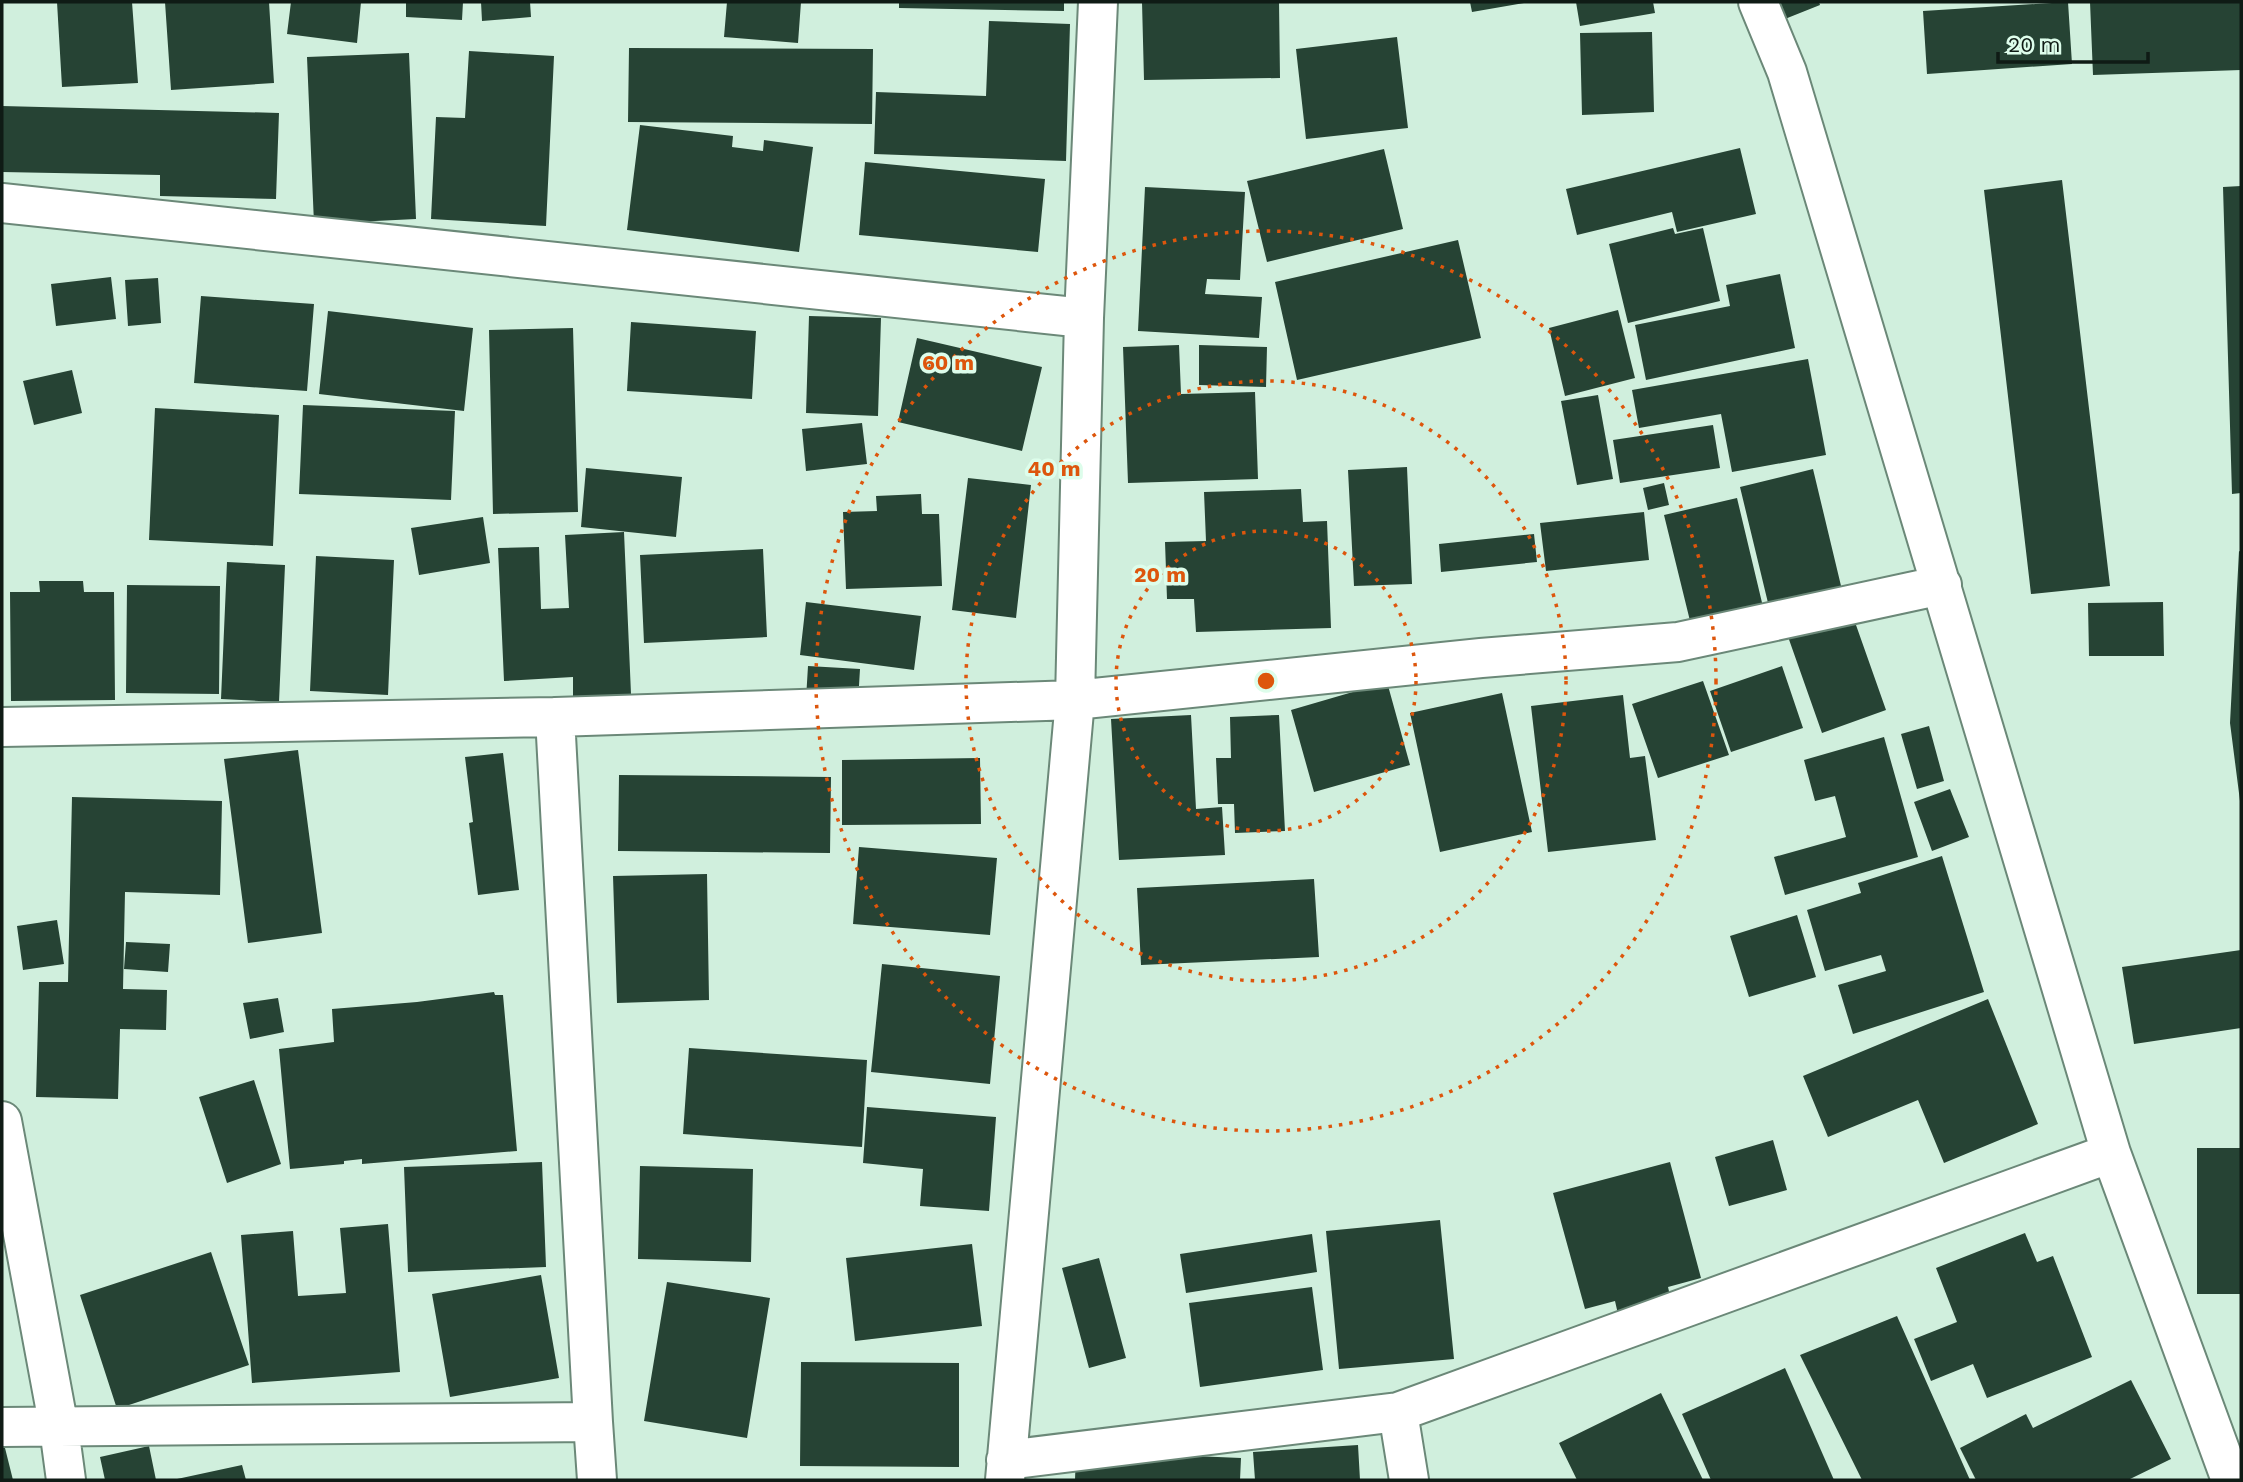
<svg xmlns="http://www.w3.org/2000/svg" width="2243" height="1482" viewBox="0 0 2243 1482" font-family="'Work Sans',sans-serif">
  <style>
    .building { fill: #264334 }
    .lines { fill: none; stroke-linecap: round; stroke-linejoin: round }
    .minor-casing { stroke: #6b8878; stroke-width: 42 }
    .minor { stroke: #fff; stroke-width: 38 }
    .ring { fill: none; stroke: #dd560c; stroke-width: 3.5; stroke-dasharray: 3.5 7 }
    .centre { fill: #dd560c; stroke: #ddfdeb; stroke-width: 3.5 }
    .ring-label { font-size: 21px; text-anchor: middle; font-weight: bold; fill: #dd560c; stroke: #ddfdeb; stroke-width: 7; stroke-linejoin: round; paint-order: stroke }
  </style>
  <rect width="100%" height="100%" fill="#d0efdd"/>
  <path class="building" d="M 57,2 L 132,2 L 138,83 L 62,87 Z
    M 165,2 L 269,2 L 274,83 L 171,90 Z
    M 291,2 L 361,2 L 357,43 L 287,34 Z
    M 406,2 L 463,2 L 462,20 L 406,17 Z
    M 481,2 L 530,2 L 531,17 L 482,21 Z
    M 727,2 L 801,2 L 798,43 L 724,37 Z
    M 899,2 L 1064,2 L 1064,11 L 899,8 Z
    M 1142,2 L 1279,2 L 1280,78 L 1144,80 Z
    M 1470,2 L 1524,2 L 1524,3 L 1472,12 Z
    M 1576,2 L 1653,2 L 1655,13 L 1580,26 Z
    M 1766,2 L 1819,2 L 1820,5 L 1775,23 Z
    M 2068,2 L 2072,64 L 1927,74 L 1923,11 Z
    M 2090,2 L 2241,2 L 2241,70 L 2093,75 Z
    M 989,21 L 1070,24 L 1066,161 L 874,154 L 876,92 L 986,96 Z
    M 1652,32 L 1654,112 L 1582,115 L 1580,33 Z
    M 1397,37 L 1408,128 L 1306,139 L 1296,49 Z
    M 629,48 L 873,49 L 872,124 L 628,122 Z
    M 469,51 L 554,56 L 546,226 L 431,219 L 436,117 L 465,118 Z
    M 409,53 L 416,219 L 314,224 L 307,57 Z
    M 2,106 L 279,113 L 276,199 L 160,196 L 160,175 L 2,172 Z
    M 640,125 L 733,136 L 732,147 L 763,151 L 764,140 L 813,147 L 799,252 L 627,230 Z
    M 1740,148 L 1756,214 L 1677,232 L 1672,212 L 1577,235 L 1566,189 Z
    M 1384,149 L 1403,229 L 1267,262 L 1247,181 Z
    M 865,162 L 1045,179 L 1038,252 L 859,235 Z
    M 2062,180 L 2110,586 L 2031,594 L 1984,190 Z
    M 2241,186 L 2241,493 L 2232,494 L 2223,187 Z
    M 1145,187 L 1245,192 L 1240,280 L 1207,279 L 1205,294 L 1262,297 L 1259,338 L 1138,331 Z
    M 1673,228 L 1675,234 L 1703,228 L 1720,301 L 1628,323 L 1609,244 Z
    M 1458,240 L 1481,338 L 1297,380 L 1275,282 Z
    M 1780,274 L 1795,348 L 1646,380 L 1635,325 L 1730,306 L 1726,285 Z
    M 111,277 L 116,319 L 56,326 L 51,284 Z
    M 158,278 L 161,323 L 128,326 L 125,280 Z
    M 201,296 L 314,304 L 307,391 L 194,383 Z
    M 1618,310 L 1635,378 L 1565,396 L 1549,328 Z
    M 328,311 L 473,328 L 464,411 L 319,394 Z
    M 809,316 L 881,318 L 878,416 L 806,413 Z
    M 631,322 L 756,331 L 752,399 L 627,391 Z
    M 573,328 L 578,512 L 493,514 L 489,330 Z
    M 917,338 L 1042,367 L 1022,451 L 898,422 Z
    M 1179,345 L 1181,394 L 1255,392 L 1258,479 L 1128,483 L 1123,347 Z
    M 1199,345 L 1267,347 L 1266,387 L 1199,385 Z
    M 1808,359 L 1826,455 L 1732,472 L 1721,414 L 1639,428 L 1632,390 Z
    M 72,370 L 82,413 L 34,425 L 23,381 Z
    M 1598,395 L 1613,479 L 1577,485 L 1561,401 Z
    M 303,405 L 455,411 L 451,500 L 299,494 Z
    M 155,408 L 279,415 L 273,546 L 149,540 Z
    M 862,423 L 867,464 L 806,471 L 802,429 Z
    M 1713,425 L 1720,468 L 1620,483 L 1613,440 Z
    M 1407,467 L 1412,584 L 1354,586 L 1348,470 Z
    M 586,468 L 682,477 L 676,537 L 581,527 Z
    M 1813,469 L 1842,590 L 1769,607 L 1740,487 Z
    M 968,478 L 1031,485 L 1016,618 L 952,610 Z
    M 1664,483 L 1669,505 L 1648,510 L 1643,488 Z
    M 1301,489 L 1303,522 L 1327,521 L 1331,628 L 1196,632 L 1194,599 L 1167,599 L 1165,542 L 1206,541 L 1204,492 Z
    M 921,494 L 922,514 L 939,514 L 942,586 L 846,589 L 843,512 L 877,511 L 876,496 Z
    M 1737,498 L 1764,611 L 1692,629 L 1664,515 Z
    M 1644,512 L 1649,560 L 1546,571 L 1540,523 Z
    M 483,517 L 490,563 L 419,575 L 411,528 Z
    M 624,532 L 631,694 L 573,697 L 573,677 L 504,681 L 498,548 L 539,547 L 541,609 L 569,608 L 565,535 Z
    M 1534,534 L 1537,562 L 1441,572 L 1439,544 Z
    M 763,549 L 767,637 L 644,643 L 640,555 Z
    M 2239,551 L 2241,552 L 2240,801 L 2230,723 Z
    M 316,556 L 394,560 L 388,695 L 310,691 Z
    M 227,562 L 285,565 L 279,702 L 221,699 Z
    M 39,581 L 83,581 L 84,592 L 114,592 L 115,700 L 11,701 L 10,592 L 40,592 Z
    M 127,585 L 220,586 L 219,694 L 126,693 Z
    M 806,602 L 921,616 L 914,670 L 800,655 Z
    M 2163,602 L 2164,656 L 2089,656 L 2088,603 Z
    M 1850,608 L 1886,710 L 1822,733 L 1786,631 Z
    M 808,666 L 860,669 L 858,702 L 806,699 Z
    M 1782,666 L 1803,728 L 1731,752 L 1710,691 Z
    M 1703,681 L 1729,755 L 1658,778 L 1632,704 Z
    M 1387,682 L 1410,765 L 1314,792 L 1291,710 Z
    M 1502,693 L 1532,832 L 1440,852 L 1410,713 Z
    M 1623,695 L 1630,758 L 1645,756 L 1656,840 L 1548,852 L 1531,706 Z
    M 1191,715 L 1196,809 L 1222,807 L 1225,855 L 1119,860 L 1111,719 Z
    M 1279,715 L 1285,831 L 1235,833 L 1234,804 L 1218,804 L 1216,758 L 1231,758 L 1230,717 Z
    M 1929,726 L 1944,781 L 1917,789 L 1901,734 Z
    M 1884,737 L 1918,857 L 1785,895 L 1774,857 L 1846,837 L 1835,796 L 1815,801 L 1804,760 Z
    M 298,750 L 322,933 L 248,943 L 224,759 Z
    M 503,753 L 519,890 L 478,895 L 469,823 L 473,822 L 465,757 Z
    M 980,758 L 981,824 L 842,825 L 842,760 Z
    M 619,775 L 831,777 L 830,853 L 618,851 Z
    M 1950,789 L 1969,837 L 1932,851 L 1914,802 Z
    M 72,797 L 222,801 L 220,895 L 125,892 L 123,989 L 167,990 L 166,1030 L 120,1029 L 118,1099 L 36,1097 L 39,982 L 68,982 Z
    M 859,847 L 997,858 L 990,935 L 853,924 Z
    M 1942,856 L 1984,992 L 1853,1034 L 1838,985 L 1886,971 L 1881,955 L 1825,971 L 1807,910 L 1861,893 L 1858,883 Z
    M 707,874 L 709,1000 L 617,1003 L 613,876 Z
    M 1314,879 L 1319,957 L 1141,965 L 1137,888 Z
    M 1797,915 L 1816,977 L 1749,997 L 1730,936 Z
    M 57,920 L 64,964 L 23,970 L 17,926 Z
    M 126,942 L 170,944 L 168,972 L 124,969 Z
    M 2241,950 L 2241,1028 L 2134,1044 L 2122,967 Z
    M 882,964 L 1000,976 L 990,1084 L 871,1072 Z
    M 494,992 L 495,995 L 503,995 L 517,1151 L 362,1164 L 362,1159 L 344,1161 L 344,1164 L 290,1169 L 279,1049 L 334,1042 L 332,1009 L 417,1002 Z
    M 278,998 L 284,1032 L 250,1039 L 243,1003 Z
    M 1988,999 L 2038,1124 L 1944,1163 L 1918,1100 L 1828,1137 L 1803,1076 Z
    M 689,1048 L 867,1060 L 862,1147 L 683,1134 Z
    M 254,1080 L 281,1164 L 227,1183 L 199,1097 Z
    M 867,1107 L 996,1117 L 989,1211 L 920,1206 L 923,1169 L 863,1163 Z
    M 1773,1140 L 1787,1190 L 1729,1206 L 1715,1157 Z
    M 2197,1148 L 2241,1148 L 2241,1294 L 2197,1294 Z
    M 542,1162 L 546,1267 L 408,1272 L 404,1167 Z
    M 1670,1162 L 1701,1278 L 1668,1287 L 1673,1309 L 1620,1323 L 1615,1301 L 1585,1309 L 1553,1193 Z
    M 640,1166 L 753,1169 L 751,1262 L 638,1259 Z
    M 1440,1220 L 1454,1359 L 1339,1369 L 1326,1231 Z
    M 388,1224 L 400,1372 L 252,1383 L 241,1235 L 293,1231 L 298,1296 L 346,1293 L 340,1228 Z
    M 2025,1233 L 2037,1262 L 2053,1256 L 2092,1357 L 1987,1398 L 1973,1364 L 1931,1381 L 1914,1339 L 1957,1322 L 1936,1268 Z
    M 1312,1234 L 1317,1272 L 1186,1293 L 1180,1254 Z
    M 972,1244 L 982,1326 L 855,1341 L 846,1258 Z
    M 211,1252 L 249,1365 L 117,1409 L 80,1295 Z
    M 1099,1258 L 1126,1358 L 1089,1368 L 1062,1268 Z
    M 541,1275 L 559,1378 L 450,1397 L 432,1294 Z
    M 667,1282 L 770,1298 L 747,1438 L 644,1421 Z
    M 1312,1287 L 1323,1370 L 1200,1387 L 1189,1303 Z
    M 1897,1316 L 1970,1480 L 1862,1480 L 1800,1355 Z
    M 801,1362 L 959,1363 L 959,1467 L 800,1466 Z
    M 1785,1368 L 1834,1480 L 1711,1480 L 1682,1414 Z
    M 2131,1380 L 2171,1459 L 2128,1480 L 1976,1480 L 1960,1448 L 2026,1414 L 2033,1428 Z
    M 1661,1393 L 1703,1480 L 1577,1480 L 1559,1443 Z
    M 2,1444 L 4,1444 L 13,1480 L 2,1480 Z
    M 1358,1445 L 1360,1480 L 1255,1480 L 1253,1452 Z
    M 149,1446 L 156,1480 L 105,1480 L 100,1457 Z
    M 1076,1451 L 1241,1458 L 1240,1480 L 1075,1480 Z
    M 242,1465 L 246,1480 L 177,1480 L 177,1479 Z"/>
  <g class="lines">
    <g class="minor-casing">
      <path id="minor" d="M 1758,2 L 1787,72 L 2111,1153 L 2231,1480
        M 2,203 L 1084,318
        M 2,727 L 555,717 L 1075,700 L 1481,658 L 1678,642 L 1942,585
        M 2,1121 L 59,1428 L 66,1480
        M 1398,1412 L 2111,1153
        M 593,1422 L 597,1480
        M 2,1427 L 593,1422 L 555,717
        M 1006,1460 L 1398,1412 L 1409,1480
        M 1005,1480 L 1075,700 L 1084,318 L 1098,2"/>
    </g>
    <use href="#minor" class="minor"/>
  </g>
  <g class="ring">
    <circle cx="1266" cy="681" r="150"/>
    <circle cx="1266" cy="681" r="300"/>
    <circle cx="1266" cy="681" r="450"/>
  </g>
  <circle cx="1266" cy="681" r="10" class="centre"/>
  <g class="ring-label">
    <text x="948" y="370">60 m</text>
    <text x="1054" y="476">40 m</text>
    <text x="1160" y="582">20 m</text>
  </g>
  <rect width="2243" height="1482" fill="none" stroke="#0f1b15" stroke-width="7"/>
  <path d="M1998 52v10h150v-10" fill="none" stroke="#0f1b15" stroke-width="3.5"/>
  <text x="2008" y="52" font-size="21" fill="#0f1b15" stroke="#ddfdeb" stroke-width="5" paint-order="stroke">20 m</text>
</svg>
